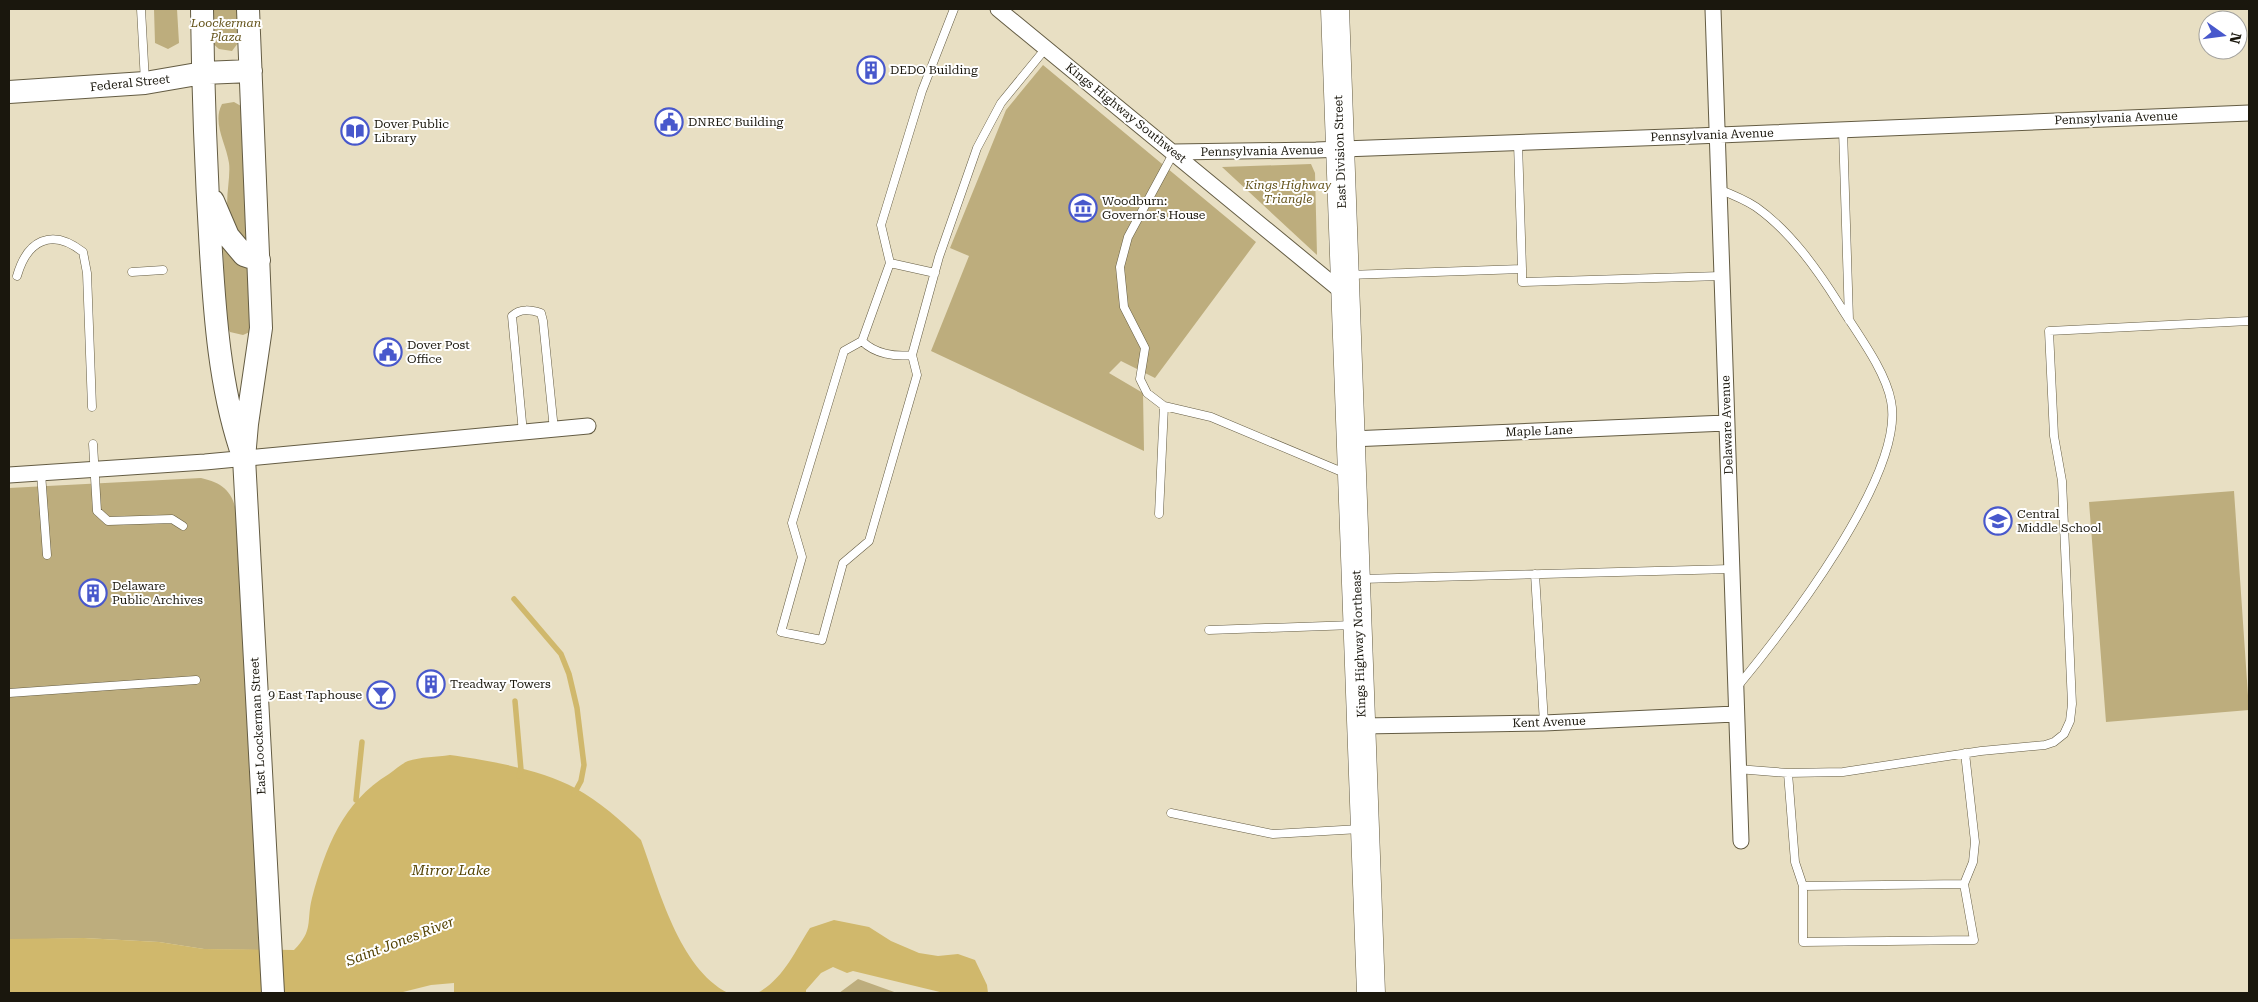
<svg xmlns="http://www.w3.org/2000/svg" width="2258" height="1002" viewBox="0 0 2258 1002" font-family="'Roboto Serif',serif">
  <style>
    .green { fill: #bdad7d }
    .water { fill: #d0b86c }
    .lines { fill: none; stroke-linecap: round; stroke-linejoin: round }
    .stream { stroke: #d0b86c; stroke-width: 5.5 }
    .lane-casing { stroke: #645c43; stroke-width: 9 }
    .street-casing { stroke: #645c43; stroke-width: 17 }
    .secondary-casing { stroke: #645c43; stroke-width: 24 }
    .highway-casing { stroke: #645c43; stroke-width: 29 }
    .lane { stroke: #fff; stroke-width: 8 }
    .street { stroke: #fff; stroke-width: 15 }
    .secondary { stroke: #fff; stroke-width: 22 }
    .highway { stroke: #fff; stroke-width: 28 }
    .labels { text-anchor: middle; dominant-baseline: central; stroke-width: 4; stroke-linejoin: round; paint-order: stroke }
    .park-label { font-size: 12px; font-style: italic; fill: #64531a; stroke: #fff }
    .poi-label { font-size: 12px; fill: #1a170d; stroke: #fff; text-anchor: start }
    .street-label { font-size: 12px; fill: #1a170d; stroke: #fff }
    .water-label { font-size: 14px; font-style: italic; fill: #534202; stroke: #fff }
  </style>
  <rect width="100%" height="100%" fill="#e8dfc3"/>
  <path class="green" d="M 154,9 L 177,9 L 179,43 L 168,49 L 155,43 Z
    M 210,9 L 240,9 L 238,43 L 232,51 L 219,49 L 211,42 Z
    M 1043,65 L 1256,242 L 1155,378 L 1121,361 L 1109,373 L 1143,393 L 1144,451 L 931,351 L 969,256 L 950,248 L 1006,110 Z
    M 234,102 L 241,106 L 249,243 L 242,240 C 238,233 232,225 229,216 C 224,202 231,178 229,163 C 226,143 212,123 222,104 Z
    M 1311,164 L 1315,173 L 1317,255 L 1222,167 Z
    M 229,248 L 249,264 L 252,331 L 243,335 L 230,332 L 226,323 L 223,249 Z
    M 201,478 C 224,483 234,493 237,517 L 259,950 L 204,949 L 159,942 L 84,938 L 9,940 L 9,488 Z
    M 2234,491 L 2249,710 L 2106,722 L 2089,502 Z
    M 858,979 L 897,993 L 839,993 Z"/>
  <path class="water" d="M 450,755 C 487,760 543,770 575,788 C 599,801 622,821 641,840 C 659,889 679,968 728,993 L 448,993 L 454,992 L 454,983 L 431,985 L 399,993 L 9,993 L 10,939 L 84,938 L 159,942 L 204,949 L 294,950 C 314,930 306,922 312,898 C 326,847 342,803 389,774 C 395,770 401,764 408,761 C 420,757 437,757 450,755 Z
    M 834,920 L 869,927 L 891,941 L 919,953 L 938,956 L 958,954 L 975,960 L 987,985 L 988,993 L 944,993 L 853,971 L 847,973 L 833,967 L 821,973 L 806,990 L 806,993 L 757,993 C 783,980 795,951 810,928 Z"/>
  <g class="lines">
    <path class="stream" d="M 514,599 L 561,654 L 569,674 L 577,708 L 584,765 L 581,781 L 574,794
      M 515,701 L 521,770 L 519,776
      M 356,800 L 362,742"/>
    <g class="lane-casing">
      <path id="lane" d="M 141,9 L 145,82
        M 954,9 L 922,91 L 881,225 L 890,263 L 862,341 L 844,351 L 792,523 L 802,557 L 781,632 L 822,640 L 843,563 L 869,541 L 917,375 L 912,355 L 939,257 L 977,148 L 1001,103 L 1046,48
        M 1843,130 L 1849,320
        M 1518,143 L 1522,269
        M 1174,152 L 1128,237 L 1120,267 L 1124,307 L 1145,348 L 1140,379 L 1147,393 L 1164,406 L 1211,417 L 1347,474
        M 1718,189 C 1731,194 1744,199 1756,207 C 1790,231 1817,269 1839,304 C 1856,332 1885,369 1891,401 C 1906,474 1784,630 1738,686
        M 890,263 L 935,273
        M 132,272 L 163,270
        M 1348,275 L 1522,269 L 1522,282 L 1721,276
        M 17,276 C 27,241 51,227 83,252 L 87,273 L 92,407
        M 862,341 C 875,354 895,357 912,355
        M 523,433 L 512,316 C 520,308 531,310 541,313 L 543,321 L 554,430
        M 93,444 L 97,511 L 108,521 L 172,519 L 183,526
        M 41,473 L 47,555
        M 1159,514 L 1164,406
        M 1535,574 L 1544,723
        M 1361,579 L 1731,569
        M 1209,630 L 1354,625
        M 9,693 L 196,680
        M 1737,769 L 1788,773 L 1843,772 L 1981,751 L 2045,745 L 2054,742 L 2064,734 L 2070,721 L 2072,704 L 2062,481 L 2054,436 L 2049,331 L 2249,321
        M 1788,773 L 1795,862 L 1803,886 L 1803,942 L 1974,940 L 1964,884 L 1973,862 L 1975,842 L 1965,753
        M 1171,813 L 1273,834 L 1360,829
        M 1803,886 L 1964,884"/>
    </g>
    <g class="street-casing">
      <path id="street" d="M 998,9 L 1346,295
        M 1713,9 L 1741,841
        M 1174,152 L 1316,150 L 1696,136 L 2249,113
        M 1351,439 L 1726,423
        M 9,475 L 205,462 L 588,426
        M 1362,726 L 1544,723 L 1735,714"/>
    </g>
    <g class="secondary-casing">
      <path id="secondary" d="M 202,9 C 203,90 206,171 211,252 C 215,317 220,385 240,447
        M 248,9 L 261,328 L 247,424 L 244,458 L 273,993
        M 9,92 L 145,83 L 203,73 L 251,71
        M 213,201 L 228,236 L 244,255 L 259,260"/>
    </g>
    <g class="highway-casing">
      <path id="highway" d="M 1335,9 L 1371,993"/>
    </g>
    <use href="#lane" class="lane"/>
    <use href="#street" class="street"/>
    <use href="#secondary" class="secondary"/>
    <use href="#highway" class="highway"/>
  </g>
  <defs>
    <g id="building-ring" transform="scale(1.4375)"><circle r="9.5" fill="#fff" stroke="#4858cc" stroke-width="1.5"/><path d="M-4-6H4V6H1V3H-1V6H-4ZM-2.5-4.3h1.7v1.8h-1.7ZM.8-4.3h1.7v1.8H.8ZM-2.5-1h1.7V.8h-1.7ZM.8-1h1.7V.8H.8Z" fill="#4858cc"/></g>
    <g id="civic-ring" transform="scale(1.4375)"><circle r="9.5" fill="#fff" stroke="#4858cc" stroke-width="1.5"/><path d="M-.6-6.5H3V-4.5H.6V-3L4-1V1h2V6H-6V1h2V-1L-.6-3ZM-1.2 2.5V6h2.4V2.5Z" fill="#4858cc"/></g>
    <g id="library-ring" transform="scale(1.4375)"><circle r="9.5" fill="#fff" stroke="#4858cc" stroke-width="1.5"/><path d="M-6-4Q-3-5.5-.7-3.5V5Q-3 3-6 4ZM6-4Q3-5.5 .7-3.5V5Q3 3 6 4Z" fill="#4858cc"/></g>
    <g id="museum-ring" transform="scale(1.4375)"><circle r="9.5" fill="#fff" stroke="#4858cc" stroke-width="1.5"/><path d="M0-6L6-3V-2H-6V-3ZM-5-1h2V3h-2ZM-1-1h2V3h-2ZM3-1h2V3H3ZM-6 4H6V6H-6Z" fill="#4858cc"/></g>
    <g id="school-ring" transform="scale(1.4375)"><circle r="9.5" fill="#fff" stroke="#4858cc" stroke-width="1.5"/><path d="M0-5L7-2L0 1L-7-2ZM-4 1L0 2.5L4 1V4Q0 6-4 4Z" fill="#4858cc"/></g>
    <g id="bar-ring" transform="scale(1.4375)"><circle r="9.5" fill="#fff" stroke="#4858cc" stroke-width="1.5"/><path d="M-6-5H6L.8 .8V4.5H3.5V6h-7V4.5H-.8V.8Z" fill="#4858cc"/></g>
  </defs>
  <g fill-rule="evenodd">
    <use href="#building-ring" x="871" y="70"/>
    <use href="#civic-ring" x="669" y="122"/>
    <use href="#library-ring" x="355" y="131"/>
    <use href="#museum-ring" x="1083" y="208"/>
    <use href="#civic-ring" x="388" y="352"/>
    <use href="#school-ring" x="1998" y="521"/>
    <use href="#building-ring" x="93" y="593"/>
    <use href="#building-ring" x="431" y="684"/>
    <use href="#bar-ring" x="381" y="695"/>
  </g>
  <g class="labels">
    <g class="park-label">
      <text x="226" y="23">Loockerman<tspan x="226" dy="14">Plaza</tspan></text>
      <text x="1288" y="185">Kings Highway<tspan x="1288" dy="14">Triangle</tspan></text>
    </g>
    <g class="poi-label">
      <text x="890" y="70">DEDO Building</text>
      <text x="688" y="122">DNREC Building</text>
      <text x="374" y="124">Dover Public<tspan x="374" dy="14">Library</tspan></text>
      <text x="1102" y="201">Woodburn:<tspan x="1102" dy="14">Governor's House</tspan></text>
      <text x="407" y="345">Dover Post<tspan x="407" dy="14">Office</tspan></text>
      <text x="2017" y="514">Central<tspan x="2017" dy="14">Middle School</tspan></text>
      <text x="112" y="586">Delaware<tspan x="112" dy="14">Public Archives</tspan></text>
      <text x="450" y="684">Treadway Towers</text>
      <text x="362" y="695" text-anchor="end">9 East Taphouse</text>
    </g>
    <g class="street-label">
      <text transform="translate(130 83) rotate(-6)">Federal Street</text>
      <text transform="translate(1126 113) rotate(39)">Kings Highway Southwest</text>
      <text transform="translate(2116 118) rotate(-2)">Pennsylvania Avenue</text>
      <text transform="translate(1712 135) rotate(-2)">Pennsylvania Avenue</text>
      <text transform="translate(1262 151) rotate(-1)">Pennsylvania Avenue</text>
      <text transform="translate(1340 152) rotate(-92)">East Division Street</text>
      <text transform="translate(1727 425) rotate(-92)">Delaware Avenue</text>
      <text transform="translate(1539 431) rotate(-2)">Maple Lane</text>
      <text transform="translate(1359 644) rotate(-92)">Kings Highway Northeast</text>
      <text transform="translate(1549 722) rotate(-2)">Kent Avenue</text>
      <text transform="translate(258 726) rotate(-93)">East Loockerman Street</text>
    </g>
    <g class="water-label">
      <text x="451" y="870">Mirror Lake</text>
      <text transform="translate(400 941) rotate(-21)">Saint Jones River</text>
    </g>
  </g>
  <rect width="2258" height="1002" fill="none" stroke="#1a170d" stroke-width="20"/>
  <g transform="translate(2223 35) rotate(104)"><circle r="24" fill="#ffffff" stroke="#a3a29e"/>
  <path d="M0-4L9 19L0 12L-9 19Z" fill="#4858cc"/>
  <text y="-8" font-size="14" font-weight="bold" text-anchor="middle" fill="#1a170d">N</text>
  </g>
</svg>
